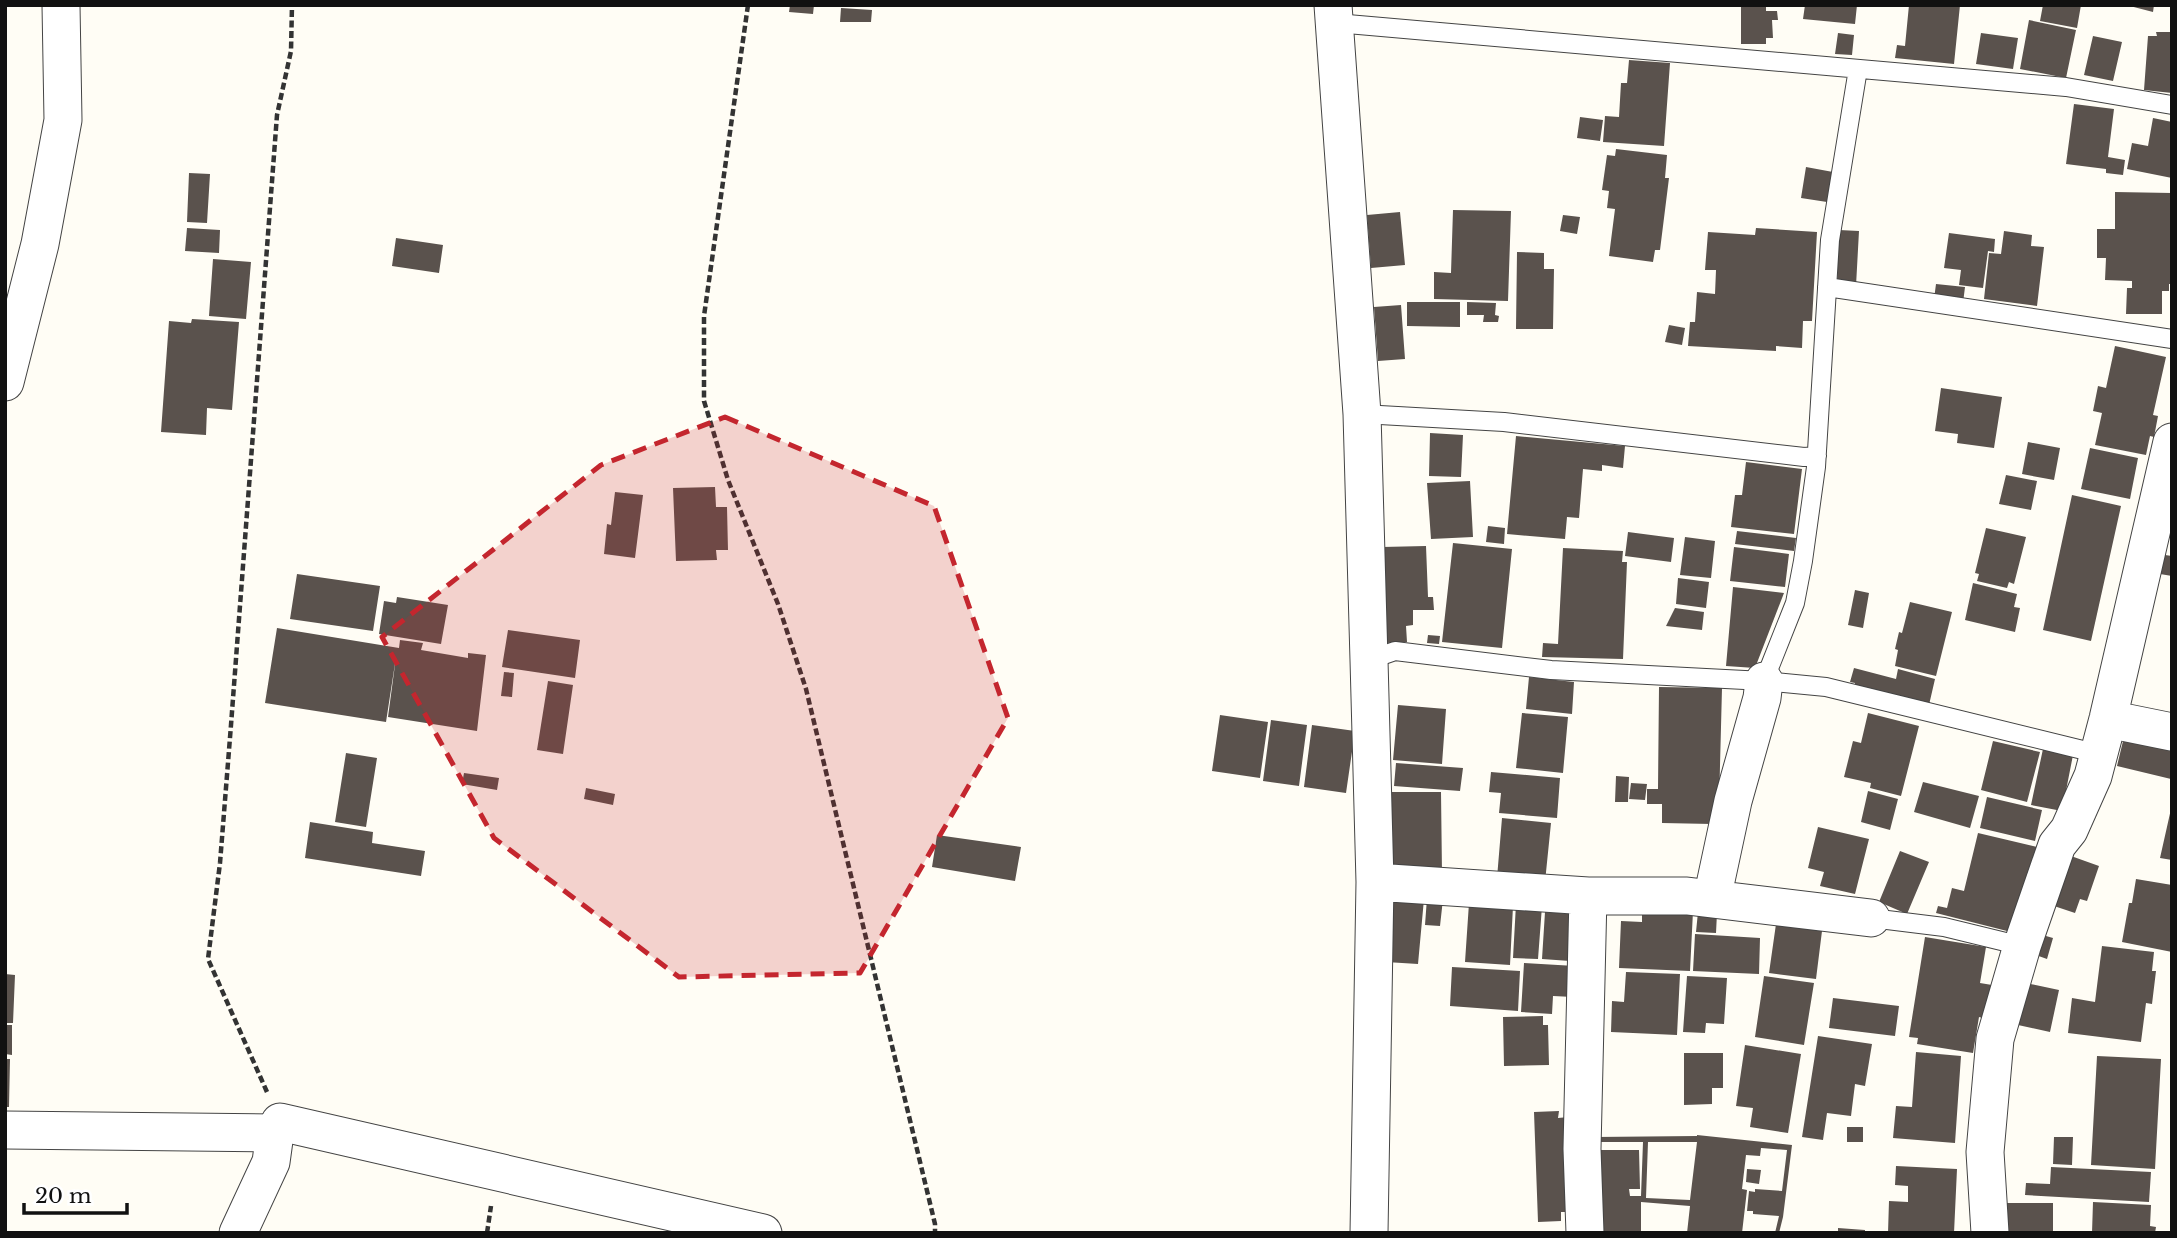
<svg xmlns="http://www.w3.org/2000/svg" width="2177" height="1238" viewBox="0 0 2177 1238" font-family="'Libre Baskerville',serif">
  <style>
    .building { fill: #5a524d; fill-rule: evenodd }
    .lines { fill: none; stroke-linecap: round; stroke-linejoin: round }
    .service-casing { stroke: #444; stroke-width: 20 }
    .minor-casing { stroke: #444; stroke-width: 39 }
    .path { stroke: #333; stroke-width: 4.5; stroke-dasharray: 7 3.5; stroke-linecap: butt }
    .service { stroke: #fff; stroke-width: 18 }
    .minor { stroke: #fff; stroke-width: 37 }
    .marked { fill: #c4262e; fill-opacity: 0.2; stroke: #c4262e; stroke-width: 5; stroke-dasharray: 14 9; stroke-linejoin: round }
  </style>
  <rect width="100%" height="100%" fill="#fffdf5"/>
  <path class="building" d="M 790,5 L 814,5 L 813,14 L 789,12 Z
    M 1805,5 L 1857,5 L 1855,24 L 1803,19 Z
    M 1909,5 L 1960,5 L 1954,64 L 1895,58 L 1897,45 L 1905,46 Z
    M 2043,5 L 2081,5 L 2077,28 L 2040,21 Z
    M 2126,5 L 2154,5 L 2153,12 Z
    M 1741,7 L 1766,7 L 1766,11 L 1777,11 L 1778,20 L 1772,20 L 1773,38 L 1766,38 L 1766,44 L 1741,44 Z
    M 841,8 L 872,10 L 871,22 L 840,22 Z
    M 2029,20 L 2076,30 L 2066,78 L 2020,69 Z
    M 2156,32 L 2172,32 L 2172,93 L 2144,90 L 2148,36 L 2157,36 Z
    M 1838,33 L 1854,35 L 1852,55 L 1835,54 Z
    M 1981,33 L 2018,38 L 2013,69 L 1976,64 Z
    M 2093,36 L 2122,42 L 2113,81 L 2084,75 Z
    M 1629,60 L 1670,63 L 1664,146 L 1603,142 L 1605,116 L 1619,117 L 1621,83 L 1627,83 Z
    M 2074,104 L 2114,109 L 2108,157 L 2125,160 L 2123,175 L 2106,173 L 2106,169 L 2066,164 Z
    M 1580,117 L 1603,120 L 1600,141 L 1577,138 Z
    M 2153,118 L 2172,122 L 2172,178 L 2127,169 L 2132,143 L 2148,146 Z
    M 1616,149 L 1667,155 L 1665,178 L 1669,178 L 1660,250 L 1655,250 L 1653,262 L 1609,256 L 1615,209 L 1607,208 L 1609,191 L 1602,190 L 1607,155 L 1615,156 Z
    M 1806,167 L 1833,172 L 1827,202 L 1801,198 Z
    M 189,173 L 210,174 L 207,223 L 187,222 Z
    M 2115,192 L 2172,193 L 2172,284 L 2169,284 L 2169,291 L 2162,291 L 2162,314 L 2126,314 L 2127,288 L 2132,288 L 2132,281 L 2105,280 L 2106,258 L 2097,258 L 2097,229 L 2115,229 Z
    M 1453,210 L 1511,211 L 1508,301 L 1434,299 L 1434,272 L 1451,273 Z
    M 1400,212 L 1405,265 L 1371,268 L 1367,215 Z
    M 1563,215 L 1580,217 L 1577,234 L 1560,231 Z
    M 187,228 L 220,230 L 219,253 L 185,251 Z
    M 1756,228 L 1817,232 L 1812,321 L 1803,321 L 1802,348 L 1776,346 L 1776,351 L 1688,346 L 1690,322 L 1695,322 L 1697,292 L 1715,294 L 1716,270 L 1705,270 L 1708,232 L 1755,235 Z
    M 1839,230 L 1859,231 L 1856,286 L 1837,284 Z
    M 2004,231 L 2032,235 L 2031,246 L 2044,247 L 2037,306 L 1984,299 L 1989,253 L 2001,254 Z
    M 1949,233 L 1995,239 L 1994,252 L 1988,251 L 1983,288 L 1959,285 L 1961,270 L 1944,268 Z
    M 396,238 L 443,245 L 439,273 L 392,266 Z
    M 1517,252 L 1544,253 L 1544,269 L 1554,269 L 1553,329 L 1516,329 Z
    M 213,259 L 251,262 L 246,319 L 209,316 Z
    M 1936,284 L 1965,287 L 1963,303 L 1934,299 Z
    M 1407,302 L 1460,302 L 1460,327 L 1407,326 Z
    M 1467,302 L 1496,303 L 1495,315 L 1499,316 L 1498,322 L 1483,322 L 1484,315 L 1467,315 Z
    M 1401,305 L 1405,359 L 1378,361 L 1374,307 Z
    M 192,319 L 239,322 L 232,410 L 207,408 L 206,435 L 161,432 L 169,321 L 191,323 Z
    M 1669,325 L 1685,328 L 1682,345 L 1665,342 Z
    M 2115,346 L 2166,357 L 2153,415 L 2158,416 L 2154,437 L 2150,436 L 2146,455 L 2095,445 L 2102,413 L 2093,411 L 2098,386 L 2106,388 Z
    M 1941,388 L 2002,397 L 1994,448 L 1957,443 L 1958,434 L 1935,431 Z
    M 1430,433 L 1463,435 L 1461,477 L 1429,476 Z
    M 1516,436 L 1625,446 L 1623,468 L 1602,465 L 1602,471 L 1583,469 L 1579,518 L 1567,517 L 1565,539 L 1507,534 Z
    M 2028,442 L 2060,448 L 2054,480 L 2022,474 Z
    M 2090,448 L 2138,458 L 2130,499 L 2081,489 Z
    M 1746,462 L 1802,469 L 1794,534 L 1731,527 L 1735,495 L 1742,495 Z
    M 2006,475 L 2037,481 L 2031,510 L 1999,504 Z
    M 1470,481 L 1473,537 L 1431,539 L 1427,483 Z
    M 715,487 L 716,507 L 727,507 L 728,550 L 716,550 L 717,560 L 676,561 L 673,488 Z
    M 615,492 L 643,495 L 635,558 L 604,554 L 607,524 L 611,525 Z
    M 2072,495 L 2121,506 L 2091,641 L 2043,630 Z
    M 1488,526 L 1505,528 L 1504,544 L 1486,542 Z
    M 1986,528 L 2026,537 L 2014,584 L 2009,582 L 2007,588 L 1977,581 L 1979,574 L 1975,573 Z
    M 1737,531 L 1796,538 L 1794,551 L 1735,544 Z
    M 1628,532 L 1674,538 L 1671,562 L 1625,556 Z
    M 1685,537 L 1715,541 L 1711,578 L 1680,575 Z
    M 1453,543 L 1512,549 L 1502,648 L 1442,642 Z
    M 1426,546 L 1428,597 L 1433,597 L 1434,610 L 1413,610 L 1413,625 L 1406,626 L 1407,642 L 1386,643 L 1382,547 Z
    M 1734,547 L 1789,554 L 1785,587 L 1730,581 Z
    M 1563,548 L 1623,551 L 1622,562 L 1627,562 L 1623,659 L 1542,657 L 1543,643 L 1558,644 Z
    M 2165,555 L 2172,556 L 2172,576 L 2160,574 Z
    M 297,574 L 380,586 L 373,631 L 290,619 Z
    M 1678,578 L 1709,582 L 1706,608 L 1676,604 Z
    M 1973,583 L 2017,594 L 2014,607 L 2020,608 L 2015,632 L 1965,620 Z
    M 1733,587 L 1784,593 L 1755,668 L 1726,666 Z
    M 1855,590 L 1869,593 L 1863,628 L 1848,625 Z
    M 397,597 L 448,605 L 441,644 L 379,634 L 384,601 L 396,603 Z
    M 1910,602 L 1952,612 L 1936,676 L 1895,666 L 1898,650 L 1895,649 L 1899,632 L 1902,633 Z
    M 1675,608 L 1704,612 L 1702,630 L 1666,626 Z
    M 277,628 L 399,648 L 400,640 L 423,643 L 421,650 L 468,658 L 468,653 L 486,655 L 477,731 L 388,717 L 396,657 L 386,722 L 265,703 Z
    M 508,630 L 580,640 L 575,678 L 502,667 Z
    M 1428,635 L 1440,636 L 1439,644 L 1427,643 Z
    M 1854,668 L 1896,679 L 1898,669 L 1935,679 L 1929,705 L 1855,687 L 1855,683 L 1850,682 Z
    M 504,672 L 514,673 L 512,697 L 501,696 Z
    M 1529,677 L 1574,682 L 1572,714 L 1526,709 Z
    M 548,681 L 573,685 L 563,754 L 537,750 Z
    M 1659,687 L 1722,688 L 1719,805 L 1713,805 L 1712,824 L 1662,823 L 1662,804 L 1647,804 L 1647,789 L 1658,789 Z
    M 1398,705 L 1446,709 L 1442,764 L 1393,760 Z
    M 1522,713 L 1568,717 L 1563,773 L 1516,768 Z
    M 1868,713 L 1919,726 L 1901,796 L 1870,788 L 1871,783 L 1844,777 L 1853,741 L 1861,743 Z
    M 1220,715 L 1268,722 L 1260,778 L 1212,771 Z
    M 1271,720 L 1307,725 L 1299,786 L 1263,781 Z
    M 1312,725 L 1355,731 L 1346,793 L 1304,787 Z
    M 2124,737 L 2172,748 L 2171,779 L 2117,766 Z
    M 1993,741 L 2040,752 L 2027,802 L 1981,790 Z
    M 2043,749 L 2073,755 L 2062,811 L 2031,805 Z
    M 346,753 L 377,758 L 366,827 L 335,822 Z
    M 1396,763 L 1463,768 L 1460,791 L 1394,786 Z
    M 1491,772 L 1560,778 L 1557,818 L 1499,813 L 1501,793 L 1489,792 Z
    M 464,773 L 499,778 L 497,790 L 462,784 Z
    M 1616,776 L 1629,777 L 1628,802 L 1615,802 Z
    M 1923,782 L 1979,796 L 1970,828 L 1914,812 Z
    M 1631,783 L 1647,784 L 1645,800 L 1629,799 Z
    M 586,788 L 615,794 L 613,805 L 584,799 Z
    M 1868,791 L 1898,799 L 1890,830 L 1861,822 Z
    M 1389,792 L 1441,792 L 1442,874 L 1390,875 Z
    M 1987,797 L 2042,810 L 2035,841 L 1980,828 Z
    M 2171,809 L 2172,809 L 2172,860 L 2160,858 Z
    M 1502,818 L 1551,823 L 1545,882 L 1497,878 Z
    M 310,822 L 373,832 L 372,843 L 425,851 L 421,876 L 305,858 Z
    M 1818,827 L 1869,839 L 1855,894 L 1820,886 L 1824,872 L 1808,868 Z
    M 1978,833 L 2041,848 L 2011,932 L 1936,913 L 1938,906 L 1947,908 L 1952,888 L 1964,891 Z
    M 937,835 L 1021,847 L 1015,881 L 932,867 Z
    M 1900,851 L 1929,862 L 1907,914 L 1879,902 Z
    M 2071,856 L 2099,866 L 2087,901 L 2080,899 L 2075,913 L 2054,906 Z
    M 2136,879 L 2172,885 L 2172,952 L 2122,942 L 2129,903 L 2132,903 Z
    M 1391,897 L 1424,899 L 1418,964 L 1386,962 Z
    M 1427,898 L 1443,899 L 1440,926 L 1425,925 Z
    M 1469,903 L 1513,906 L 1510,965 L 1465,962 Z
    M 1516,904 L 1542,906 L 1538,959 L 1513,958 Z
    M 1642,909 L 1693,911 L 1690,971 L 1619,968 L 1621,921 L 1642,922 Z
    M 1545,912 L 1573,914 L 1570,961 L 1542,959 Z
    M 1698,912 L 1717,913 L 1716,933 L 1696,932 Z
    M 1777,917 L 1823,923 L 1816,979 L 1769,973 Z
    M 1695,934 L 1760,938 L 1759,974 L 1693,971 Z
    M 2039,934 L 2053,938 L 2047,959 L 2033,954 Z
    M 1925,937 L 1986,947 L 1980,983 L 1992,985 L 1986,1019 L 1979,1017 L 1973,1053 L 1917,1044 L 1918,1038 L 1909,1037 Z
    M 2102,946 L 2154,952 L 2152,971 L 2156,971 L 2152,1004 L 2146,1003 L 2141,1042 L 2068,1033 L 2072,998 L 2095,1002 Z
    M 1524,963 L 1575,966 L 1573,997 L 1553,996 L 1552,1014 L 1521,1012 Z
    M 1452,967 L 1520,971 L 1518,1011 L 1450,1006 Z
    M 1626,972 L 1680,974 L 1677,1035 L 1611,1032 L 1612,1001 L 1624,1002 Z
    M 5,974 L 15,975 L 13,1023 L 5,1023 Z
    M 1687,976 L 1727,978 L 1724,1024 L 1706,1023 L 1705,1033 L 1683,1032 Z
    M 1764,976 L 1814,983 L 1804,1045 L 1755,1037 Z
    M 2026,983 L 2059,990 L 2050,1032 L 2018,1025 Z
    M 1833,998 L 1899,1006 L 1895,1036 L 1829,1028 Z
    M 1543,1016 L 1543,1025 L 1548,1025 L 1549,1065 L 1504,1066 L 1503,1017 Z
    M 5,1025 L 12,1025 L 12,1055 L 5,1054 Z
    M 1818,1036 L 1872,1044 L 1865,1086 L 1855,1084 L 1851,1116 L 1827,1113 L 1823,1140 L 1802,1137 Z
    M 1745,1045 L 1801,1054 L 1788,1133 L 1750,1127 L 1753,1108 L 1736,1106 Z
    M 1916,1052 L 1961,1056 L 1955,1143 L 1893,1138 L 1896,1106 L 1912,1107 Z
    M 1684,1053 L 1723,1053 L 1723,1088 L 1712,1088 L 1712,1104 L 1684,1105 Z
    M 2097,1056 L 2161,1059 L 2155,1169 L 2091,1165 Z
    M 5,1059 L 10,1059 L 9,1107 L 5,1107 Z
    M 1559,1111 L 1558,1118 L 1569,1117 L 1572,1212 L 1561,1212 L 1561,1221 L 1538,1222 L 1534,1112 Z
    M 1847,1127 L 1863,1127 L 1863,1142 L 1847,1142 Z
    M 1697,1135 L 1792,1145 L 1783,1217 L 1779,1233 L 1775,1233 L 1779,1216 L 1753,1214 L 1753,1211 L 1747,1211 L 1749,1191 L 1755,1192 L 1755,1189 L 1782,1191 L 1787,1150 L 1761,1148 L 1760,1156 L 1746,1155 L 1742,1189 L 1747,1190 L 1742,1233 L 1687,1233 L 1690,1206 L 1641,1202 L 1641,1233 L 1598,1233 L 1595,1137 L 1697,1136 ZM 1601,1142 L 1643,1142 L 1641,1196 L 1630,1196 L 1629,1189 L 1640,1189 L 1639,1150 L 1601,1150 ZM 1648,1142 L 1697,1142 L 1690,1200 L 1646,1198 Z
    M 2054,1137 L 2073,1137 L 2072,1165 L 2053,1164 Z
    M 1896,1166 L 1957,1169 L 1954,1233 L 1888,1233 L 1889,1201 L 1908,1202 L 1908,1186 L 1895,1185 Z
    M 2051,1167 L 2151,1172 L 2149,1202 L 2025,1195 L 2026,1183 L 2050,1184 Z
    M 1747,1169 L 1761,1170 L 1759,1184 L 1746,1182 Z
    M 2093,1202 L 2151,1205 L 2150,1226 L 2156,1227 L 2155,1233 L 2092,1233 Z
    M 2006,1203 L 2053,1203 L 2053,1233 L 2006,1233 Z
    M 1838,1228 L 1865,1230 L 1865,1233 L 1838,1233 Z"/>
  <g class="lines">
    <g class="service-casing">
      <path id="service" d="M 1336,23 L 2066,87 L 2172,105
        M 1827,287 L 2172,339
        M 1362,414 L 1504,422 L 1804,457 L 1817,456
        M 1369,660 L 1395,651 L 1551,670 L 1764,681 L 1826,687 L 2099,754
        M 1764,681 L 1795,603 L 1803,561 L 1816,467 L 1830,240 L 1858,69
        M 1871,918 L 1944,927 L 2022,946"/>
    </g>
    <g class="minor-casing">
      <path id="minor" d="M 1333,5 L 1362,414 L 1369,660 L 1375,882 L 1369,1233
        M 5,382 L 40,244 L 63,120 L 61,5
        M 2108,719 L 2172,732
        M 1375,882 L 1588,896 L 1687,896 L 1871,918
        M 1712,899 L 1733,801 L 1762,698 L 1764,681
        M 5,1130 L 275,1133
        M 238,1233 L 271,1162 L 275,1133 L 280,1122 L 763,1233
        M 1585,1233 L 1582,1149 L 1588,896
        M 1990,1233 L 1985,1152 L 1995,1039 L 2022,946 L 2057,845 L 2069,830 L 2093,776 L 2108,719 L 2172,442"/>
    </g>
    <path class="path" d="M 748,5 L 704,316 L 704,401 L 728,480 L 778,604 L 806,689 L 935,1224 L 935,1233
      M 267,1092 L 208,959 L 220,863 L 231,725 L 277,115 L 291,51 L 292,5
      M 487,1233 L 491,1206"/>
    <use href="#service" class="service"/>
    <use href="#minor" class="minor"/>
  </g>
  <path class="marked" d="M 725,417 L 934,506 L 1008,718 L 860,973 L 679,977 L 494,838 L 382,637 L 601,465 Z"/>
  <rect width="2177" height="1238" fill="none" stroke="#111111" stroke-width="14"/>
  <path d="M24 1203v10h103v-10" fill="none" stroke="#111111" stroke-width="3.5"/>
  <text x="35" y="1203" font-size="21" fill="#111111" stroke="#ffffff" stroke-width="5" paint-order="stroke">20 m</text>
</svg>
